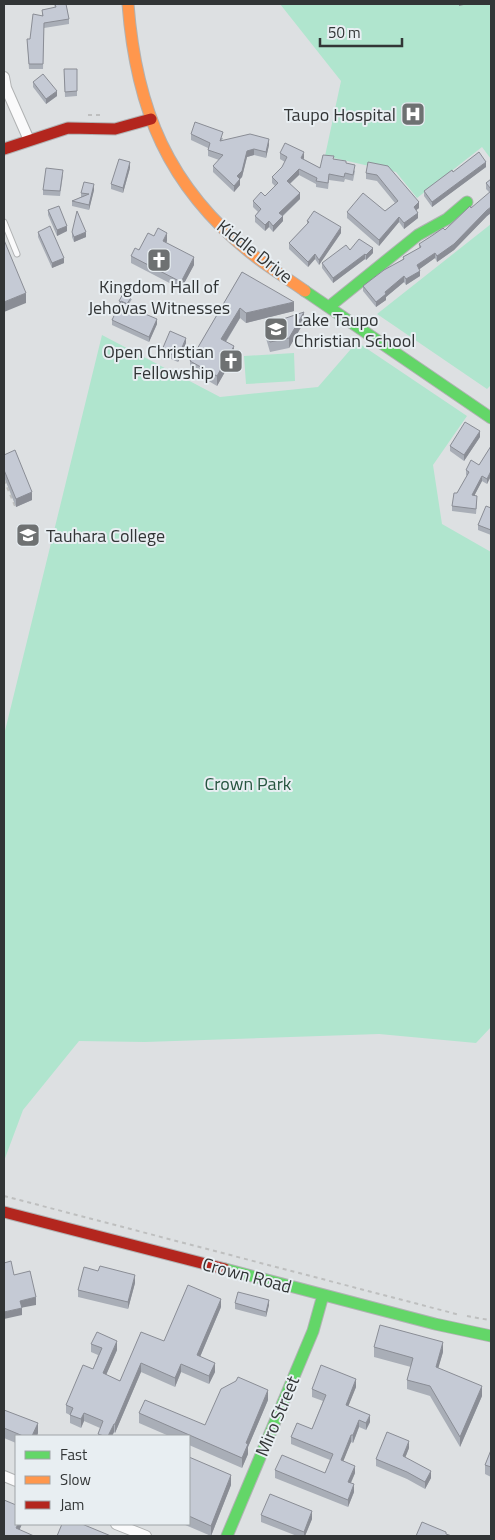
<svg xmlns="http://www.w3.org/2000/svg" width="495" height="1540" viewBox="0 0 495 1540" font-family="'Titillium Web',sans-serif">
  <style>
    .green { fill: #b0e5ce }
    .lines { fill: none; stroke-linecap: round; stroke-linejoin: round }
    .lane-casing { stroke: #b0b2b3; stroke-width: 7 }
    .street-casing { stroke: #b0b2b3; stroke-width: 12 }
    .fast-casing { stroke: #b0b2b3; stroke-width: 13 }
    .slow-casing { stroke: #b0b2b3; stroke-width: 13 }
    .jam-casing { stroke: #b0b2b3; stroke-width: 13 }
    .path { stroke: #bebfbf; stroke-width: 2; stroke-dasharray: 4 4; stroke-linecap: butt }
    .lane { stroke: #fafafb; stroke-width: 5 }
    .street { stroke: #fafafb; stroke-width: 10 }
    .fast { stroke: #63d668; stroke-width: 11 }
    .slow { stroke: #ff974d; stroke-width: 11 }
    .jam { stroke: #b3261e; stroke-width: 11 }
    .wall { fill: #a9aeb7 }
    .shaded-wall { fill: #8a8d95 }
    .building { fill: #c5cad5; stroke: #8a8d95 }
    .labels { text-anchor: middle; dominant-baseline: central; stroke-width: 4; stroke-linejoin: round; paint-order: stroke }
    .poi-label { font-size: 18px; fill: #323536; stroke: #e8eef2; text-anchor: end }
    .street-label { font-size: 18px; fill: #323536; stroke: #e8eef2 }
    .park-label { font-size: 18px; fill: #275540; stroke: #e8eef2 }
  </style>
  <rect width="100%" height="100%" fill="#dde0e2"/>
  <path class="green" d="M 280,4 L 491,4 L 491,159 L 482,147 L 417,198 L 396,172 L 325,156 L 341,81 Z
    M 491,224 L 491,385 L 487,389 L 377,314 Z
    M 102,335 L 220,397 L 318,387 L 357,342 L 467,416 L 433,465 L 442,524 L 491,552 L 491,1027 L 476,1043 L 379,1034 L 145,1042 L 79,1041 L 23,1110 L 4,1161 L 4,735 Z
    M 294,353 L 295,381 L 246,384 L 244,356 Z"/>
  <g class="lines">
    <g class="lane-casing">
      <path id="lane" d="M 4,222 L 17,254"/>
    </g>
    <g class="street-casing">
      <path id="street" d="M 4,77 L 6,88 L 29,140
        M 4,1476 L 16,1481
        M 116,1524 L 146,1536"/>
    </g>
    <g class="fast-casing">
      <path id="fast" d="M 305,291 L 491,418
        M 330,306 L 418,235 L 447,219 L 467,202
        M 225,1269 L 435,1324 L 491,1336
        M 227,1536 L 313,1331 L 323,1295"/>
    </g>
    <g class="slow-casing">
      <path id="slow" d="M 128,4 C 136,109 168,187 252,254 C 268,267 287,278 305,291"/>
    </g>
    <g class="jam-casing">
      <path id="jam" d="M 4,149 L 68,128 L 115,129 L 151,119
        M 4,1212 L 225,1269"/>
    </g>
    <path class="path" d="M 88,115 L 103,115
      M 4,480 L 15,506
      M 4,1196 L 460,1315
      M 467,1316 L 489,1320"/>
    <use href="#lane" class="lane"/>
    <use href="#street" class="street"/>
    <use href="#fast" class="fast"/>
    <use href="#slow" class="slow"/>
    <use href="#jam" class="jam"/>
  </g>
  <path class="wall" d="M 54,4 L 66,4 L 69,19 L 69,24 L 44,28 L 43,69 L 29,69 L 27,39 L 30,39 L 42,15 L 42,10 L 55,8 Z
    M 64,69 L 77,69 L 77,96 L 65,97 Z
    M 33,82 L 57,96 L 46,104 L 33,87 Z
    M 191,134 L 223,138 L 222,140 L 269,145 L 266,158 L 254,155 L 247,157 L 242,177 L 240,179 L 240,185 L 234,192 L 213,172 L 213,166 L 219,160 L 208,156 L 208,148 L 191,140 Z
    M 280,153 L 304,158 L 303,159 L 320,168 L 334,159 L 346,163 L 355,171 L 353,181 L 345,179 L 344,182 L 329,180 L 328,189 L 316,187 L 316,184 L 299,175 L 290,184 L 300,199 L 283,216 L 283,221 L 273,232 L 269,227 L 265,231 L 255,222 L 255,216 L 258,212 L 253,207 L 253,201 L 265,196 L 275,186 L 272,183 L 272,177 L 282,167 L 285,162 L 280,159 Z
    M 368,162 L 419,208 L 416,210 L 418,218 L 404,229 L 399,222 L 379,246 L 347,218 L 347,212 L 385,211 L 395,203 L 377,181 L 366,179 L 366,173 Z
    M 486,167 L 432,207 L 424,196 L 424,191 L 453,172 Z
    M 130,168 L 123,193 L 111,189 L 111,184 Z
    M 63,175 L 60,196 L 43,195 L 43,190 Z
    M 491,179 L 491,213 L 487,216 L 454,250 L 437,262 L 435,258 L 419,269 L 420,276 L 406,285 L 404,282 L 386,297 L 386,300 L 376,307 L 363,291 L 363,286 L 403,259 L 403,257 L 419,248 L 419,244 L 445,230 L 490,193 L 486,189 L 486,183 Z
    M 94,190 L 89,210 L 72,206 L 72,201 L 81,197 L 81,193 Z
    M 48,210 L 67,231 L 57,236 L 48,215 Z
    M 307,221 L 341,233 L 319,265 L 315,259 L 308,267 L 289,249 L 289,243 L 307,224 Z
    M 38,232 L 64,263 L 52,268 L 38,237 Z
    M 72,232 L 86,237 L 74,242 L 72,237 Z
    M 154,236 L 167,241 L 166,243 L 194,265 L 181,289 L 131,263 L 131,256 Z
    M 350,250 L 373,253 L 366,260 L 365,259 L 333,283 L 322,268 L 322,263 Z
    M 242,272 L 294,311 L 246,323 L 240,318 L 226,342 L 234,356 L 217,386 L 190,370 L 190,361 Z
    M 132,299 L 129,304 L 132,308 L 157,324 L 149,342 L 112,325 L 112,320 L 120,303 L 119,301 Z
    M 304,322 L 289,348 L 270,352 L 265,335 L 265,325 Z
    M 186,343 L 178,362 L 162,355 L 162,350 Z
    M 480,437 L 464,461 L 450,451 L 450,446 Z
    M 491,446 L 491,476 L 487,484 L 482,481 L 474,496 L 477,501 L 476,514 L 452,511 L 452,506 L 457,493 L 467,476 L 466,475 L 466,470 L 479,465 Z
    M 4,455 L 32,500 L 16,507 L 4,477 Z
    M 491,508 L 491,535 L 478,530 L 478,525 Z
    M 135,1283 L 128,1309 L 78,1297 L 78,1290 Z
    M 235,1303 L 269,1305 L 266,1317 L 235,1309 Z
    M 221,1307 L 200,1357 L 215,1372 L 209,1384 L 181,1372 L 175,1387 L 141,1372 L 115,1433 L 114,1432 L 112,1436 L 98,1436 L 98,1434 L 100,1428 L 84,1421 L 81,1428 L 70,1423 L 70,1415 L 66,1413 L 66,1405 L 93,1369 L 98,1355 L 91,1352 L 91,1344 L 117,1350 L 106,1375 L 120,1381 L 164,1341 Z
    M 374,1347 L 443,1352 L 438,1368 L 482,1396 L 460,1447 L 430,1396 L 407,1389 L 407,1380 L 411,1367 L 374,1357 Z
    M 356,1387 L 348,1406 L 370,1422 L 366,1430 L 359,1427 L 353,1443 L 351,1442 L 343,1461 L 355,1473 L 351,1483 L 354,1492 L 348,1507 L 275,1478 L 275,1470 L 325,1473 L 330,1460 L 291,1444 L 291,1437 L 312,1429 L 323,1401 L 312,1397 L 312,1389 Z
    M 268,1400 L 248,1447 L 248,1454 L 242,1468 L 189,1445 L 189,1436 L 169,1436 L 139,1423 L 139,1413 L 205,1425 Z
    M 4,1410 L 38,1433 L 37,1436 L 16,1436 L 16,1443 L 4,1438 Z
    M 409,1448 L 405,1458 L 431,1478 L 425,1489 L 407,1479 L 376,1466 L 376,1459 Z
    M 491,1450 L 491,1477 L 485,1474 L 485,1465 Z
    M 189,1457 L 231,1485 L 211,1536 L 183,1524 L 189,1524 Z
    M 261,1515 L 312,1519 L 305,1536 L 297,1536 L 261,1522 Z"/>
  <path class="shaded-wall" d="M 459,4 L 468,4 L 459,6 Z
    M 57,91 L 57,96 L 46,104 L 46,99 Z
    M 269,139 L 269,145 L 266,158 L 266,152 Z
    M 254,149 L 254,155 L 247,157 L 242,177 L 237,182 L 237,176 L 247,151 Z
    M 304,152 L 304,158 L 301,164 L 301,158 Z
    M 130,162 L 130,168 L 123,193 L 123,188 Z
    M 486,162 L 486,167 L 432,207 L 432,202 Z
    M 299,169 L 299,175 L 287,186 L 287,181 Z
    M 240,179 L 240,185 L 234,192 L 234,186 Z
    M 94,184 L 94,190 L 89,210 L 89,205 Z
    M 300,193 L 300,199 L 279,219 L 279,213 Z
    M 419,202 L 419,208 L 414,212 L 414,207 Z
    M 491,207 L 491,213 L 487,216 L 454,250 L 437,262 L 437,256 Z
    M 418,213 L 418,218 L 404,229 L 404,223 Z
    M 283,216 L 283,221 L 273,232 L 273,226 Z
    M 399,217 L 399,222 L 379,246 L 379,240 Z
    M 269,221 L 269,227 L 265,231 L 265,225 Z
    M 67,226 L 67,231 L 57,236 L 57,230 Z
    M 341,227 L 341,233 L 319,265 L 319,260 Z
    M 86,232 L 86,237 L 74,242 L 74,237 Z
    M 167,233 L 167,241 L 163,249 L 163,241 Z
    M 373,248 L 373,253 L 366,260 L 366,255 Z
    M 435,253 L 435,258 L 417,271 L 417,265 Z
    M 315,254 L 315,259 L 308,267 L 308,262 Z
    M 365,254 L 365,259 L 333,283 L 333,278 Z
    M 194,257 L 194,265 L 181,289 L 181,282 Z
    M 64,258 L 64,263 L 52,268 L 52,263 Z
    M 420,271 L 420,276 L 406,285 L 406,279 Z
    M 404,276 L 404,282 L 386,297 L 386,300 L 376,307 L 376,302 L 385,292 Z
    M 26,293 L 26,303 L 4,312 L 4,302 Z
    M 294,302 L 294,311 L 246,323 L 246,313 Z
    M 240,308 L 240,318 L 221,349 L 221,339 Z
    M 304,312 L 304,322 L 289,348 L 289,338 Z
    M 157,319 L 157,324 L 149,342 L 149,337 Z
    M 186,338 L 186,343 L 178,362 L 178,357 Z
    M 234,346 L 234,356 L 217,386 L 217,376 Z
    M 480,431 L 480,437 L 464,461 L 464,455 Z
    M 491,471 L 491,476 L 487,484 L 487,479 Z
    M 482,476 L 482,481 L 472,500 L 472,495 Z
    M 32,492 L 32,500 L 16,507 L 16,499 Z
    M 135,1275 L 135,1283 L 128,1309 L 128,1302 Z
    M 36,1297 L 36,1305 L 20,1308 L 20,1301 Z
    M 221,1299 L 221,1307 L 197,1364 L 197,1355 Z
    M 269,1300 L 269,1305 L 266,1317 L 266,1312 Z
    M 22,1308 L 22,1315 L 4,1319 L 4,1312 Z
    M 117,1341 L 117,1350 L 103,1382 L 103,1373 Z
    M 443,1342 L 443,1352 L 436,1376 L 436,1367 Z
    M 141,1363 L 141,1372 L 115,1433 L 115,1424 Z
    M 215,1363 L 215,1372 L 209,1384 L 209,1376 Z
    M 181,1364 L 181,1372 L 175,1387 L 175,1378 Z
    M 356,1379 L 356,1387 L 346,1412 L 346,1405 Z
    M 482,1386 L 482,1396 L 460,1447 L 460,1437 Z
    M 268,1390 L 268,1400 L 248,1447 L 248,1454 L 242,1468 L 242,1458 L 246,1443 Z
    M 84,1413 L 84,1421 L 81,1428 L 81,1419 Z
    M 370,1415 L 370,1422 L 366,1430 L 366,1423 Z
    M 359,1420 L 359,1427 L 353,1443 L 353,1435 Z
    M 38,1423 L 38,1433 L 37,1436 L 32,1436 Z
    M 114,1424 L 114,1432 L 112,1436 L 108,1436 Z
    M 351,1435 L 351,1442 L 341,1467 L 341,1460 Z
    M 409,1441 L 409,1448 L 403,1463 L 403,1456 Z
    M 355,1466 L 355,1473 L 348,1489 L 348,1482 Z
    M 431,1471 L 431,1478 L 425,1489 L 425,1482 Z
    M 231,1475 L 231,1485 L 211,1536 L 211,1526 Z
    M 354,1484 L 354,1492 L 348,1507 L 348,1500 Z
    M 312,1511 L 312,1519 L 305,1536 L 304,1536 L 304,1532 Z
    M 18,1524 L 22,1524 L 17,1536 L 16,1528 Z"/>
  <path class="building" d="M 55,4 L 66,4 L 69,19 L 44,23 L 43,64 L 29,64 L 27,39 L 30,39 L 33,14 L 43,16 L 42,10 L 56,7 Z
    M 64,69 L 77,69 L 77,91 L 65,92 Z
    M 43,74 L 57,91 L 46,99 L 33,82 Z
    M 195,122 L 223,132 L 220,141 L 250,134 L 269,139 L 266,152 L 254,149 L 247,151 L 242,171 L 237,176 L 240,179 L 234,186 L 213,166 L 223,155 L 208,150 L 210,143 L 191,134 Z
    M 285,143 L 304,152 L 301,158 L 320,168 L 323,155 L 334,156 L 333,159 L 346,161 L 346,163 L 355,165 L 353,175 L 345,173 L 344,177 L 329,174 L 328,183 L 316,181 L 317,178 L 299,169 L 287,181 L 300,193 L 279,213 L 283,216 L 273,226 L 269,221 L 265,225 L 255,216 L 261,209 L 253,201 L 261,192 L 265,196 L 278,183 L 272,177 L 282,167 L 287,157 L 280,153 Z
    M 479,152 L 486,162 L 432,202 L 424,191 L 452,170 L 453,172 Z
    M 119,159 L 130,162 L 123,188 L 111,184 Z
    M 368,162 L 388,166 L 419,202 L 414,207 L 418,213 L 404,223 L 399,217 L 379,240 L 347,212 L 363,193 L 385,211 L 398,201 L 377,175 L 366,173 Z
    M 46,168 L 63,170 L 60,191 L 43,190 Z
    M 491,179 L 491,189 L 486,183 Z
    M 84,182 L 94,184 L 89,205 L 72,201 L 89,194 L 81,193 Z
    M 491,191 L 491,207 L 487,210 L 454,244 L 437,256 L 435,253 L 417,265 L 420,271 L 406,279 L 404,276 L 385,292 L 386,294 L 376,302 L 363,286 L 384,270 L 404,259 L 403,257 L 421,247 L 419,244 L 433,235 L 443,228 L 445,230 L 470,206 L 471,208 Z
    M 59,206 L 67,226 L 57,230 L 48,210 Z
    M 77,211 L 86,232 L 74,237 L 72,232 Z
    M 314,211 L 341,227 L 319,260 L 315,254 L 308,262 L 289,243 L 309,222 L 307,221 Z
    M 50,226 L 64,258 L 52,263 L 38,232 Z
    M 158,228 L 167,233 L 163,241 L 194,257 L 181,282 L 131,256 L 135,248 L 139,250 L 148,233 L 154,236 Z
    M 359,239 L 373,248 L 366,255 L 365,254 L 333,278 L 322,263 L 346,245 L 350,250 Z
    M 4,240 L 26,293 L 4,302 Z
    M 242,272 L 294,302 L 246,313 L 240,308 L 221,339 L 234,346 L 217,376 L 190,361 Z
    M 124,292 L 132,296 L 127,304 L 119,301 Z
    M 121,301 L 132,306 L 131,308 L 157,319 L 149,337 L 112,320 Z
    M 304,312 L 289,338 L 270,342 L 265,325 Z
    M 170,331 L 186,338 L 178,357 L 162,350 Z
    M 465,422 L 480,431 L 464,455 L 450,446 Z
    M 491,446 L 491,471 L 487,479 L 482,476 L 472,495 L 477,496 L 476,509 L 452,506 L 454,493 L 457,493 L 469,472 L 466,470 L 471,460 L 479,465 Z
    M 15,450 L 32,492 L 16,499 L 4,470 L 4,455 Z
    M 486,506 L 491,508 L 491,530 L 478,525 Z
    M 11,1261 L 14,1275 L 30,1271 L 36,1297 L 20,1301 L 22,1308 L 4,1312 L 4,1263 Z
    M 100,1266 L 135,1275 L 128,1302 L 78,1290 L 84,1267 L 98,1271 Z
    M 188,1285 L 221,1299 L 197,1355 L 215,1363 L 209,1376 L 181,1364 L 175,1378 L 141,1363 L 115,1424 L 114,1424 L 108,1436 L 104,1436 L 98,1434 L 103,1421 L 84,1413 L 81,1419 L 70,1415 L 73,1408 L 66,1405 L 83,1365 L 93,1369 L 102,1348 L 91,1344 L 97,1332 L 117,1341 L 103,1373 L 120,1381 L 141,1332 L 164,1341 Z
    M 238,1292 L 269,1300 L 266,1312 L 235,1303 Z
    M 380,1325 L 443,1342 L 436,1367 L 482,1386 L 460,1437 L 430,1386 L 407,1380 L 413,1358 L 374,1347 Z
    M 321,1365 L 356,1379 L 346,1405 L 370,1415 L 366,1423 L 359,1420 L 353,1435 L 351,1435 L 341,1460 L 355,1466 L 348,1482 L 354,1484 L 348,1500 L 275,1470 L 282,1455 L 325,1473 L 333,1454 L 291,1437 L 297,1423 L 312,1429 L 326,1395 L 312,1389 Z
    M 238,1377 L 268,1390 L 246,1443 L 248,1444 L 242,1458 L 139,1413 L 145,1400 L 205,1425 L 221,1389 L 236,1381 Z
    M 4,1410 L 38,1423 L 32,1436 L 23,1436 L 4,1428 Z
    M 387,1432 L 409,1441 L 403,1456 L 431,1471 L 425,1482 L 407,1472 L 376,1459 Z
    M 491,1450 L 491,1467 L 485,1465 Z
    M 189,1457 L 231,1475 L 211,1526 L 189,1516 Z
    M 270,1494 L 312,1511 L 304,1532 L 261,1515 Z
    M 4,1500 L 16,1505 L 16,1524 L 18,1524 L 16,1528 L 34,1536 L 4,1536 Z
    M 422,1522 L 446,1532 L 446,1534 L 452,1536 L 416,1536 Z
    M 62,1524 L 82,1524 L 111,1536 L 57,1536 Z"/>
  <defs>
    <g id="hospital-square" transform="scale(1.25)"><rect x="-9" y="-9" width="18" height="18" rx="4" fill="#6e7172" stroke="#e8eef2"/><path d="M-5-5h3v3.5h4V-5h3V5h-3V1.5h-4V5h-3Z" fill="#fff"/></g>
    <g id="church-square" transform="scale(1.25)"><rect x="-9" y="-9" width="18" height="18" rx="4" fill="#6e7172" stroke="#e8eef2"/><path d="M-1.2-6h2.4v3.5h3.3v2.4h-3.3V6h-2.4V-.1h-3.3v-2.4h3.3Z" fill="#fff"/></g>
    <g id="school-square" transform="scale(1.25)"><rect x="-9" y="-9" width="18" height="18" rx="4" fill="#6e7172" stroke="#e8eef2"/><path d="M0-5L7-2L0 1L-7-2ZM-4 1L0 2.5L4 1V4Q0 6-4 4Z" fill="#fff"/></g>
  </defs>
  <g fill-rule="evenodd">
    <use href="#hospital-square" x="413" y="114"/>
    <use href="#church-square" x="159" y="260"/>
    <use href="#school-square" x="276" y="329"/>
    <use href="#church-square" x="231" y="361"/>
    <use href="#school-square" x="28" y="535"/>
  </g>
  <g class="labels">
    <g class="poi-label">
      <text x="396" y="114">Taupo Hospital</text>
      <text x="159" y="286" text-anchor="middle">Kingdom Hall of<tspan x="159" dy="21">Jehovas Witnesses</tspan></text>
      <text x="294" y="319" text-anchor="start">Lake Taupo<tspan x="294" dy="21">Christian School</tspan></text>
      <text x="214" y="351">Open Christian<tspan x="214" dy="21">Fellowship</tspan></text>
      <text x="46" y="535" text-anchor="start">Tauhara College</text>
    </g>
    <g class="street-label">
      <text transform="translate(255 251) rotate(38)">Kiddle Drive</text>
      <text transform="translate(247 1275) rotate(15)">Crown Road</text>
      <text transform="translate(277 1416) rotate(-67)">Miro Street</text>
    </g>
    <g class="park-label">
      <text x="248" y="783">Crown Park</text>
    </g>
  </g>
  <rect width="495" height="1540" fill="none" stroke="#323536" stroke-width="10"/>
  <rect x="15" y="1435" width="175" height="90" fill="#e8eef2" stroke="#9fa4a7"/>
  <rect x="25" y="1451" width="25" height="8" fill="#63d668" stroke="#9fa4a7"/>
  <text x="60" y="1460" font-size="15" fill="#323536">Fast</text>
  <rect x="25" y="1476" width="25" height="8" fill="#ff974d" stroke="#9fa4a7"/>
  <text x="60" y="1485" font-size="15" fill="#323536">Slow</text>
  <rect x="25" y="1501" width="25" height="8" fill="#b3261e" stroke="#9fa4a7"/>
  <text x="60" y="1510" font-size="15" fill="#323536">Jam</text>
  <path d="M320 38v8h82v-8" fill="none" stroke="#323536" stroke-width="2.5"/>
  <text x="328" y="38" font-size="15" fill="#323536" stroke="#e8eef2" stroke-width="4" paint-order="stroke">50 m</text>
</svg>
